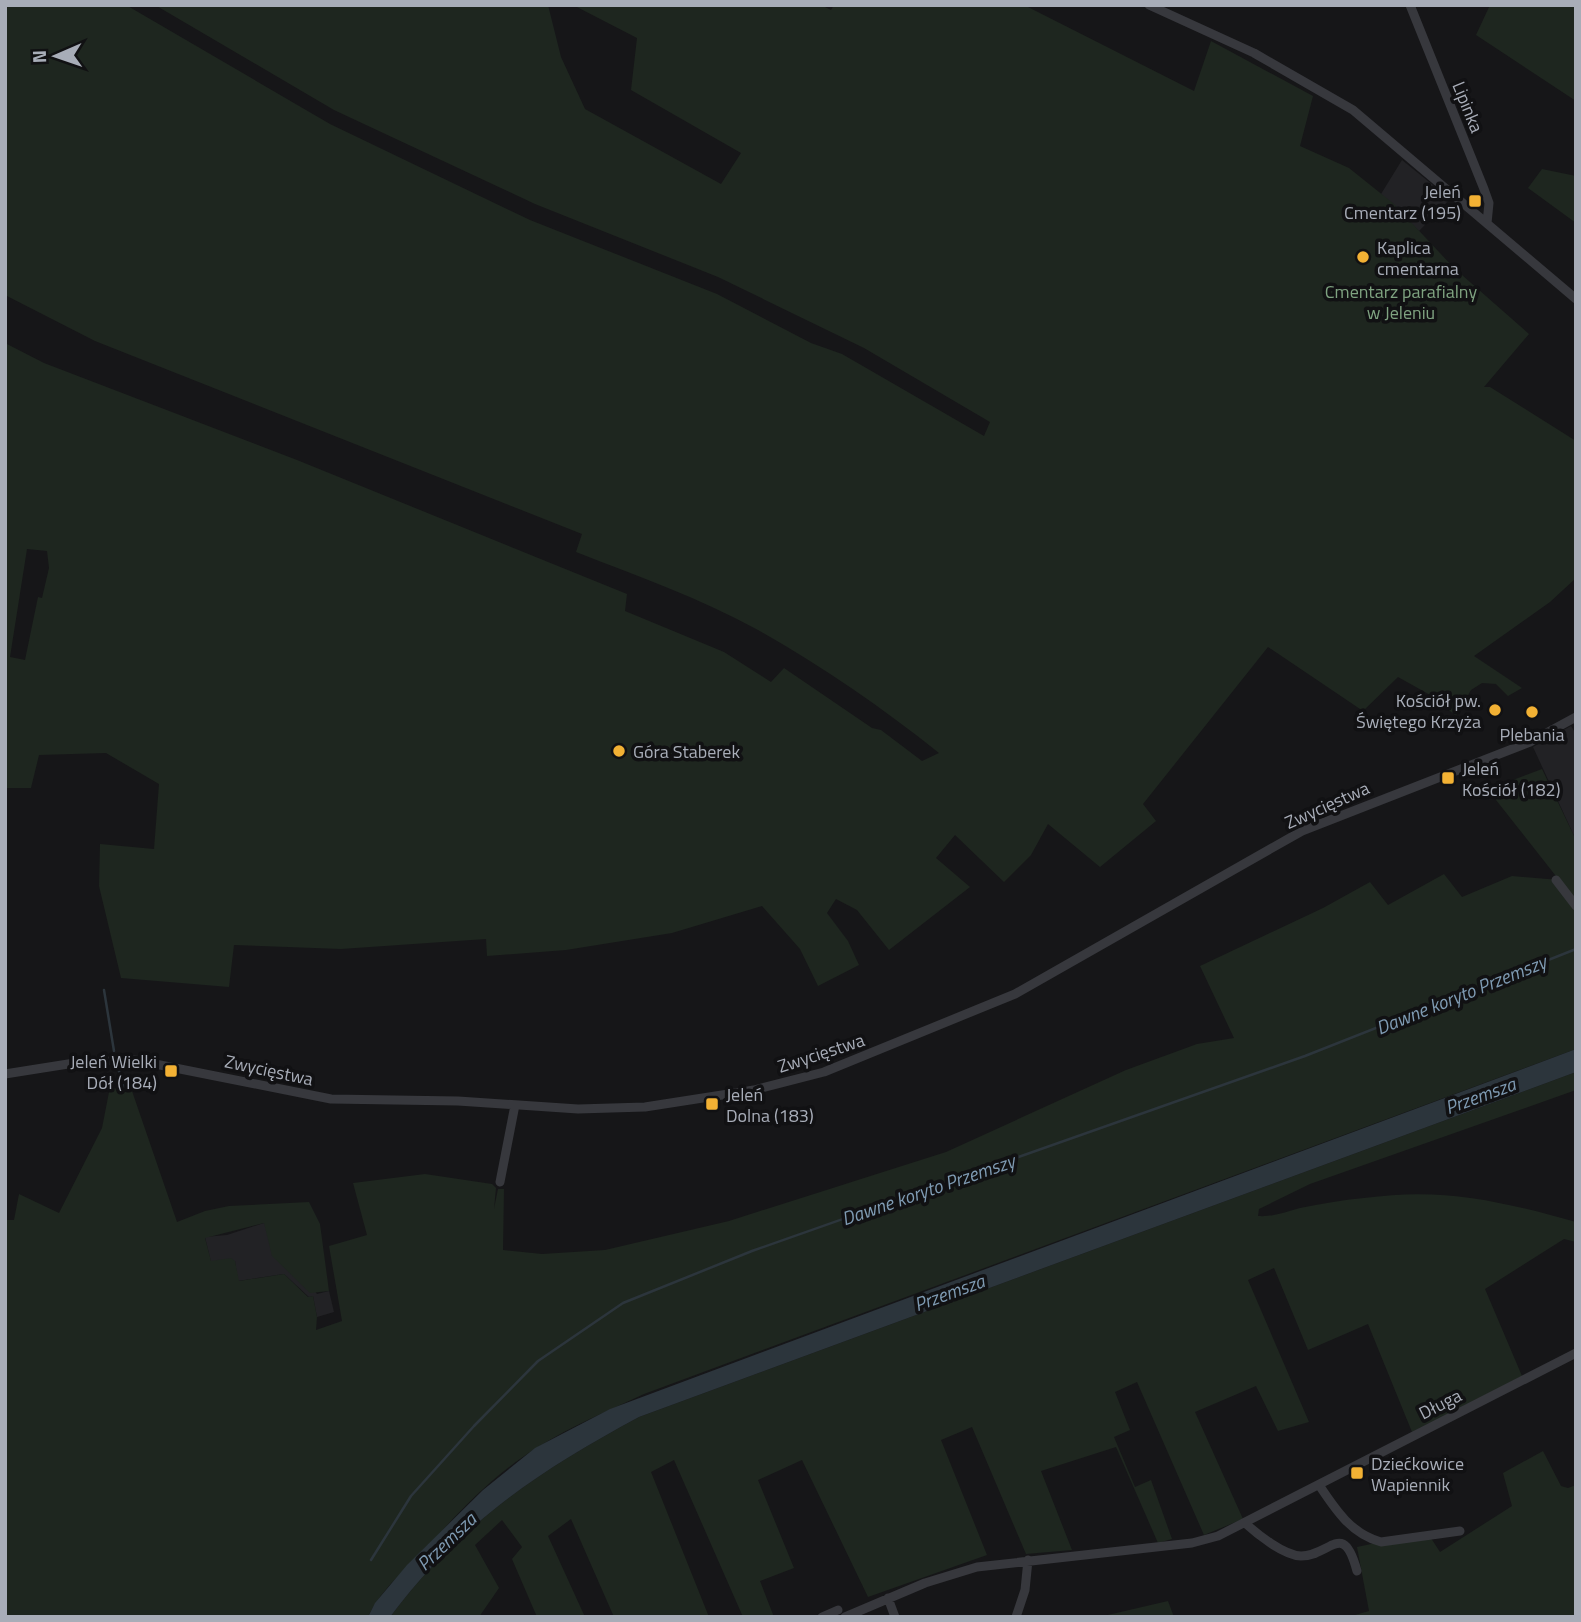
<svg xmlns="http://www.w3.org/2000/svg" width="1581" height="1622" viewBox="0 0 1581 1622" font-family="'Titillium Web',sans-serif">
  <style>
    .built { fill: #222225 }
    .green { fill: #1e261f; fill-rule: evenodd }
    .water { fill: #2c353c }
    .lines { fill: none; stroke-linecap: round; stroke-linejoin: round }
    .stream { stroke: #2c353c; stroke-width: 2.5 }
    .minor { stroke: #37383d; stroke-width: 9 }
    .poi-dot { fill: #f2b134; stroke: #111113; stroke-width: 2.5 }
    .labels { text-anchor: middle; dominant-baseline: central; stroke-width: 7; stroke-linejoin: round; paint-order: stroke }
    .street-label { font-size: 18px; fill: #a8adb8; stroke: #111113 }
    .poi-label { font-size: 18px; fill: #a8adb8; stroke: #111113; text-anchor: start }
    .park-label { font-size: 18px; fill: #7fa381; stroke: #111113 }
    .water-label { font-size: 19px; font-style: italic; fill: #7f9bb3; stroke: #111113 }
  </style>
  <rect width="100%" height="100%" fill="#161618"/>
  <path class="built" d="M 1402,160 L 1450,199 L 1419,231 L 1381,194 Z
    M 1571,726 L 1576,734 L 1576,840 L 1533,747 Z
    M 264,1223 L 317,1294 L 329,1291 L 334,1312 L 317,1317 L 313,1296 L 309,1297 L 284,1274 L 238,1281 L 235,1261 L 211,1262 L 205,1237 L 227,1235 Z"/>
  <path class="green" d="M 5,5 L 126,5 L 330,124 L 530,220 L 717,294 L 811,343 L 842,354 L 984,436 L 990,422 L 864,348 L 718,277 L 535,204 L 334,110 L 155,5 L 548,5 L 561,57 L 585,109 L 721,184 L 741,153 L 631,90 L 637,38 L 573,5 L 821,5 L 831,10 L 834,5 L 1024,5 L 1194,91 L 1211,41 L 1313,96 L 1300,146 L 1349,168 L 1394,204 L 1454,268 L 1529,334 L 1484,387 L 1490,387 L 1576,441 L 1576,578 L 1550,602 L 1474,656 L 1522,688 L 1508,696 L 1496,684 L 1482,683 L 1471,690 L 1456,716 L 1432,696 L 1398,677 L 1363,711 L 1268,647 L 1143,804 L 1156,821 L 1100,867 L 1048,824 L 1031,855 L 1004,882 L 955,835 L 936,858 L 970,887 L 889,950 L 857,910 L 836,899 L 827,913 L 848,941 L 859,965 L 818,986 L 800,949 L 762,906 L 672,933 L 566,950 L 487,956 L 486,939 L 341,949 L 234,945 L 229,987 L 121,978 L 99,886 L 100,844 L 154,849 L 159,784 L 106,753 L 39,755 L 31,788 L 5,788 L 5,343 L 44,363 L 297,460 L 627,594 L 625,611 L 724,652 L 771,682 L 784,668 L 872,728 L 881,730 L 922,761 L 939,753 C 883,708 820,665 758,630 C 700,598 637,576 576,552 L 582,534 L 95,341 L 5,295 ZM 27,549 L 47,551 L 49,568 L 42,598 L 38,597 L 25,660 L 10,657 Z
    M 1490,5 L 1576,5 L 1576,101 L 1476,35 Z
    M 1542,169 L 1576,176 L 1576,223 L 1528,188 Z
    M 1542,769 L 1576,840 L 1576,1049 L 644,1394 C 608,1411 571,1426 538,1447 C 497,1472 461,1509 430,1544 C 409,1567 382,1587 368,1617 L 5,1617 L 5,1220 L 14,1220 L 19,1194 L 59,1213 L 102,1128 L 110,1087 L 132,1091 L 177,1222 L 205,1211 L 229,1206 L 309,1202 L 320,1224 L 329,1291 L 310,1293 L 272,1256 L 264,1223 L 205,1238 L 211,1261 L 231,1258 L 235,1261 L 239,1281 L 284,1274 L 308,1297 L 313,1296 L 317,1317 L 316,1330 L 342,1321 L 329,1246 L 367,1235 L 353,1183 L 425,1174 L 492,1184 L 496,1188 L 494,1209 L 498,1189 L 504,1189 L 503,1250 L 542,1254 L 605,1250 L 729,1221 L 946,1152 L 1126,1070 L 1197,1044 L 1234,1038 L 1200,966 L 1323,908 L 1370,882 L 1388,905 L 1444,874 L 1462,897 L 1512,876 L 1559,880 L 1496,800 L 1492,788 Z
    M 1576,1072 L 1576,1090 L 1310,1184 L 1259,1209 L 1258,1216 C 1274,1217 1285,1212 1300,1208 C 1321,1204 1342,1200 1364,1198 C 1443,1187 1500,1201 1576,1222 L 1576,1242 L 1564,1239 L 1485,1289 L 1522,1376 L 1412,1432 L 1368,1324 L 1308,1350 L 1274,1268 L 1248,1280 L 1309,1422 L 1278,1431 L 1256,1386 L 1195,1412 L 1243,1519 L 1204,1535 L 1137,1382 L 1115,1392 L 1130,1430 L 1114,1437 L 1135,1487 L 1151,1480 L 1172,1539 L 1158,1543 L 1116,1447 L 1041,1471 L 1072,1550 L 1026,1554 L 972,1427 L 941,1440 L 987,1555 L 868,1597 L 802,1460 L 758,1480 L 794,1568 L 760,1581 L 774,1617 L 743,1617 L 674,1460 L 651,1472 L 709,1617 L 614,1617 L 571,1519 L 548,1536 L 585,1617 L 537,1617 L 512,1559 L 522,1547 L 502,1520 L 475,1545 L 499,1588 L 479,1617 L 390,1617 C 460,1524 537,1472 639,1417 Z
    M 1543,1451 L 1561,1486 L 1568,1488 L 1576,1485 L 1576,1617 L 1348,1617 L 1369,1611 L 1357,1547 L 1427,1532 L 1440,1552 L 1512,1506 L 1503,1473 Z
    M 1168,1601 L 1174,1617 L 1099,1617 Z"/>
  <path class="water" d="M 1576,1049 L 1576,1072 L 639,1417 C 537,1472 460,1524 390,1617 L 368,1617 L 375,1603 L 407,1565 L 483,1490 L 535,1448 L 610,1409 Z"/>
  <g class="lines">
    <path class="stream" d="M 104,990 L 114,1051
      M 117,1065 L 124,1087
      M 371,1560 L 411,1496 L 474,1426 L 538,1361 L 623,1303 L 752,1251 L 1305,1056 L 1576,949"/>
    <path class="minor" d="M 1149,5 L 1254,53 L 1353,110 L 1576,299
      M 1410,5 L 1484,189 L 1489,203 L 1487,223
      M 1556,880 L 1576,906
      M 5,1074 L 87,1061 L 135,1060 L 331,1099 L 458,1101 L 578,1109 L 645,1107 L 754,1090 L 824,1072 L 1015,994 L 1302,831 L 1530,742 L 1576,717
      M 500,1182 L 515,1105
      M 1319,1485 C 1335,1509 1351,1534 1381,1542 L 1460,1531
      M 1245,1523 C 1257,1534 1283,1555 1301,1556 C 1331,1556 1343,1519 1357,1571
      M 888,1598 L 895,1617
      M 822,1617 L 838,1610
      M 845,1617 L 925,1583 L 977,1567 L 1192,1543 L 1218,1536 L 1576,1353
      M 1016,1617 L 1025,1590 L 1028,1560"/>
  </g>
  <g class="poi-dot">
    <rect x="1468" y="194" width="14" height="14" rx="3.5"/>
    <circle cx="1363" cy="257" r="7"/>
    <circle cx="1495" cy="710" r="7"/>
    <circle cx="1532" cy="712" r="7"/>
    <circle cx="619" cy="751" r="7"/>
    <rect x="1441" y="771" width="14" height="14" rx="3.5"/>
    <rect x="164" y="1064" width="14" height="14" rx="3.5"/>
    <rect x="705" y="1097" width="14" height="14" rx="3.5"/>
    <rect x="1350" y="1466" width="14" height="14" rx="3.5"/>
  </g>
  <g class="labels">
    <g class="street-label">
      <text transform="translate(1468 107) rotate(68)">Lipinka</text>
      <text transform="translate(1327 805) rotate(-24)">Zwycięstwa</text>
      <text transform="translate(821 1053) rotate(-18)">Zwycięstwa</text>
      <text transform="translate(269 1070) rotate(12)">Zwycięstwa</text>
      <text transform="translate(1440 1404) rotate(-27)">Długa</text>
    </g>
    <g class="poi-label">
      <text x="1461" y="191" text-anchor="end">Jeleń<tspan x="1461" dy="21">Cmentarz (195)</tspan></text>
      <text x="1377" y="247">Kaplica<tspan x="1377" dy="21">cmentarna</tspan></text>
      <text x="1481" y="700" text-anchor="end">Kościół pw.<tspan x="1481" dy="21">Świętego Krzyża</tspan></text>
      <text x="1532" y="734" text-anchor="middle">Plebania</text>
      <text x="633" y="751">Góra Staberek</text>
      <text x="1462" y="768">Jeleń<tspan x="1462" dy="21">Kościół (182)</tspan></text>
      <text x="157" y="1061" text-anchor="end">Jeleń Wielki<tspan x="157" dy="21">Dół (184)</tspan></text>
      <text x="726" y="1094">Jeleń<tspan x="726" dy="21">Dolna (183)</tspan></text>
      <text x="1371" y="1463">Dziećkowice<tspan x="1371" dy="21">Wapiennik</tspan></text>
    </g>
    <g class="park-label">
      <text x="1401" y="291">Cmentarz parafialny<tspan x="1401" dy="21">w Jeleniu</tspan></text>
    </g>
    <g class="water-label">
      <text transform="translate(1461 994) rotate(-22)">Dawne koryto Przemszy</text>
      <text transform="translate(1480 1095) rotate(-20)">Przemsza</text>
      <text transform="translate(928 1189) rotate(-19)">Dawne koryto Przemszy</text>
      <text transform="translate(949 1292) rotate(-20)">Przemsza</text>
      <text transform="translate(446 1541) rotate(-44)">Przemsza</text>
    </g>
  </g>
  <rect width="1581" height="1622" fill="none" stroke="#a8adb8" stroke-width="14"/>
  <g transform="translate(56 56) rotate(268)" stroke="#111113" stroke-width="5" paint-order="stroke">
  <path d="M0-5L12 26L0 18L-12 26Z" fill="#a8adb8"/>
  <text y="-10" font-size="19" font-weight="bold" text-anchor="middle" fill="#a8adb8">N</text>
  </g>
</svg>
